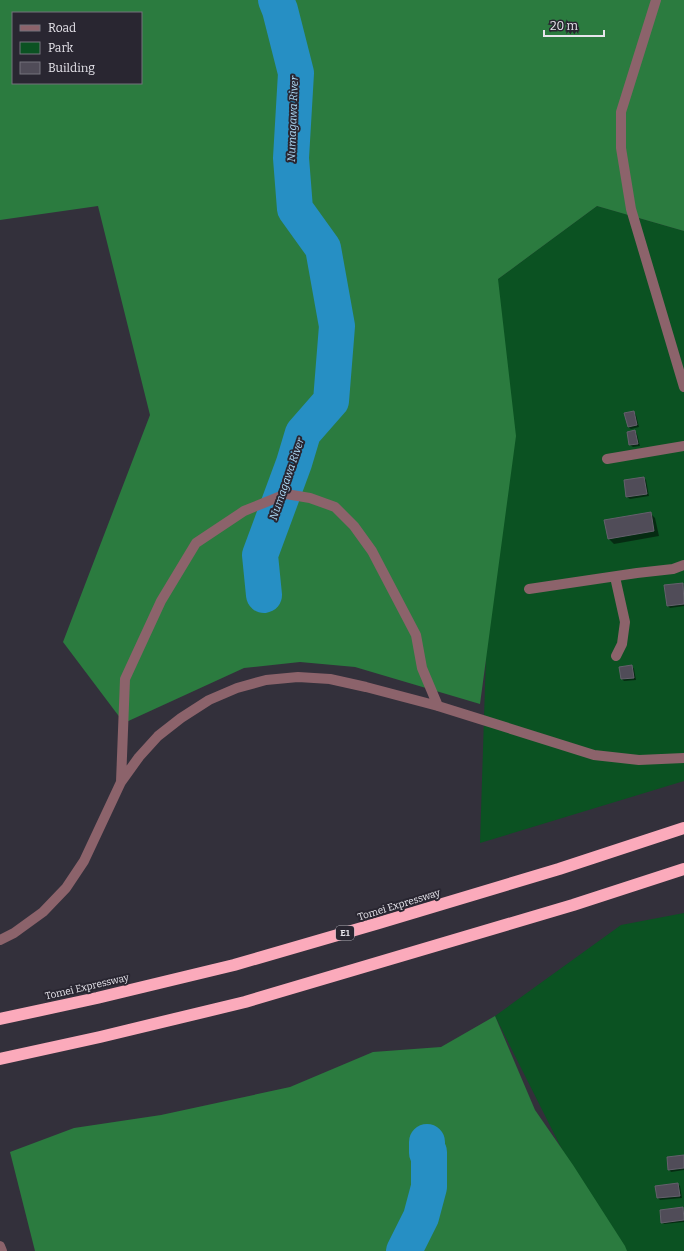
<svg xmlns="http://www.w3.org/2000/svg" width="684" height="1251" viewBox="0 0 684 1251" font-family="Bitter,serif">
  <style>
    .green { fill: #0b5222 }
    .forest { fill: #2b7b3f; fill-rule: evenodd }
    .shadow { fill: #0007 }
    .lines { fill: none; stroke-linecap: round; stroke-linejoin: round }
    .river { stroke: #268fc4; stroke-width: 36 }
    .building { fill: #504c58; stroke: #64606c }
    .minor { stroke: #8c636b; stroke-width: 10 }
    .highway { stroke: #fbaabb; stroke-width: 12 }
    .labels { text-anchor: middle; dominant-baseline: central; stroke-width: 4; stroke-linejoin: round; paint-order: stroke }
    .shield { fill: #292631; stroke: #aeacb4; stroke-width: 1 }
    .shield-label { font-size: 9px; font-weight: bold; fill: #e7e5ec }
    .street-label { font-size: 10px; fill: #e7e5ec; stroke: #292631 }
    .water-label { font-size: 11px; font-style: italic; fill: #acd8f4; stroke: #292631 }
  </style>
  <rect width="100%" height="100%" fill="#33303b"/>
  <path class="green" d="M 597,206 L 684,231 L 684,781 L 480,843 L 498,279 Z
    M 684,913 L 684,1251 L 613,1251 L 495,1016 L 621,925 Z"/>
  <path class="forest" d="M 0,0 L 684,0 L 684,231 L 597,206 L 498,279 L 516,436 L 480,704 L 355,667 L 300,662 L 244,668 L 124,723 L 63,642 L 150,415 L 98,206 L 0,220 ZM 13,13 L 141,13 L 141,83 L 13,83 Z
    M 495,1016 L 535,1110 L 573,1165 L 625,1246 L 627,1251 L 35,1251 L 10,1152 L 74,1128 L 161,1115 L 290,1087 L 373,1052 L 441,1047 Z"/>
  <path class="shadow" d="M 634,413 L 636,415 L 639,427 L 631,429 L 628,427 Z
    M 635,431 L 637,434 L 640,446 L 633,447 L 630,445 Z
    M 644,478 L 646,480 L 649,496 L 630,499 L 627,497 L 625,481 Z
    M 650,513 L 655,518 L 659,536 L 614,544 L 609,539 L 605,520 Z
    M 683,584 L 684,585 L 684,606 L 670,608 L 667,605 Z
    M 632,666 L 634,669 L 636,680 L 624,681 L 622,679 Z
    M 684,1156 L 684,1170 L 671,1172 L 669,1169 Z
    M 678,1184 L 680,1186 L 682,1198 L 660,1200 L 658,1198 Z
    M 682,1208 L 684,1210 L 684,1222 L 664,1224 L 662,1222 Z"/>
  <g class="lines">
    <path class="river" d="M 264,595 L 260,555 L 294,463 L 303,433 L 331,401 L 337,326 L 323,248 L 295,209 L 291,158 L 296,73 L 280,10 L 276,0
      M 404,1251 L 421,1217 L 429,1187 L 429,1152 L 427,1153 L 427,1142"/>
  </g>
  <path class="building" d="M 634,411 L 637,425 L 628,427 L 624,413 Z
    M 635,430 L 638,444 L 629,445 L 627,432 Z
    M 644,477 L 647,494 L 626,497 L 624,480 Z
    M 651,512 L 654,531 L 608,539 L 604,520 Z
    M 683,583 L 684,604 L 667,606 L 664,585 Z
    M 632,665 L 634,678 L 621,679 L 619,667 Z
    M 684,1155 L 684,1168 L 668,1170 L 667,1157 Z
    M 678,1183 L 680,1196 L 657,1198 L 655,1186 Z
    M 683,1207 L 684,1220 L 661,1223 L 660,1210 Z"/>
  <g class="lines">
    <path class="minor" d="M 656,0 L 621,112 L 621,148 L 631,209 L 684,387
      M 607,459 L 684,446
      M 615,577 L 625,622 L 622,644 L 616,656
      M 529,589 L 637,573 L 673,569 L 684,565
      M 121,782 L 125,679 L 161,601 L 196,543 L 244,511 L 286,494 L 310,498 L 335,507 L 354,526 L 372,551 L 416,635 L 422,668 L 438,706
      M 0,940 L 14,933 L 43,912 L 66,888 L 84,861 L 121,782 L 139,757 L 158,736 L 181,718 L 209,700 L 237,688 L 266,680 L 298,677 L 330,679 L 366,687 L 438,706 L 594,755 L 639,760 L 684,758
      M 0,1246 L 2,1251"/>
    <path class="highway" d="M 0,1019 L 97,998 L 234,965 L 379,923 L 559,869 L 684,828
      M 0,1059 L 100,1037 L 245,1002 L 573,905 L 684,869"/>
  </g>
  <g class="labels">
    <rect class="shield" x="336" y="926" width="18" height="14" rx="3"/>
    <g class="shield-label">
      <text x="345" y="933">E1</text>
    </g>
    <g class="street-label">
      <text transform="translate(399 905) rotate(-17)">Tomei Expressway</text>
      <text transform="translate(87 987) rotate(-13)">Tomei Expressway</text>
    </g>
    <g class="water-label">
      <text transform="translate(293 119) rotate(-88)">Numagawa River</text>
      <text transform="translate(287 479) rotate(-71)">Numagawa River</text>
    </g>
  </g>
  <rect x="12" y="12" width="130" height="72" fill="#292631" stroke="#75727c"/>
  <rect x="20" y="25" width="20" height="6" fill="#8c636b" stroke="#75727c"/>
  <text x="48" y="32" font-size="12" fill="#e7e5ec">Road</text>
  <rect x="20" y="42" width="20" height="12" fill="#0b5222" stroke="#75727c"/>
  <text x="48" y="52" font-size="12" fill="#e7e5ec">Park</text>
  <rect x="20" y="62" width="20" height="12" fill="#504c58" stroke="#75727c"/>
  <text x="48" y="72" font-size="12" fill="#e7e5ec">Building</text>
  <path d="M544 30v6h60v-6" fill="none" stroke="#e7e5ec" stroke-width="2"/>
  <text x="550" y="30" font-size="12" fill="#e7e5ec" stroke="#292631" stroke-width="3" paint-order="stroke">20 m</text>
</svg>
